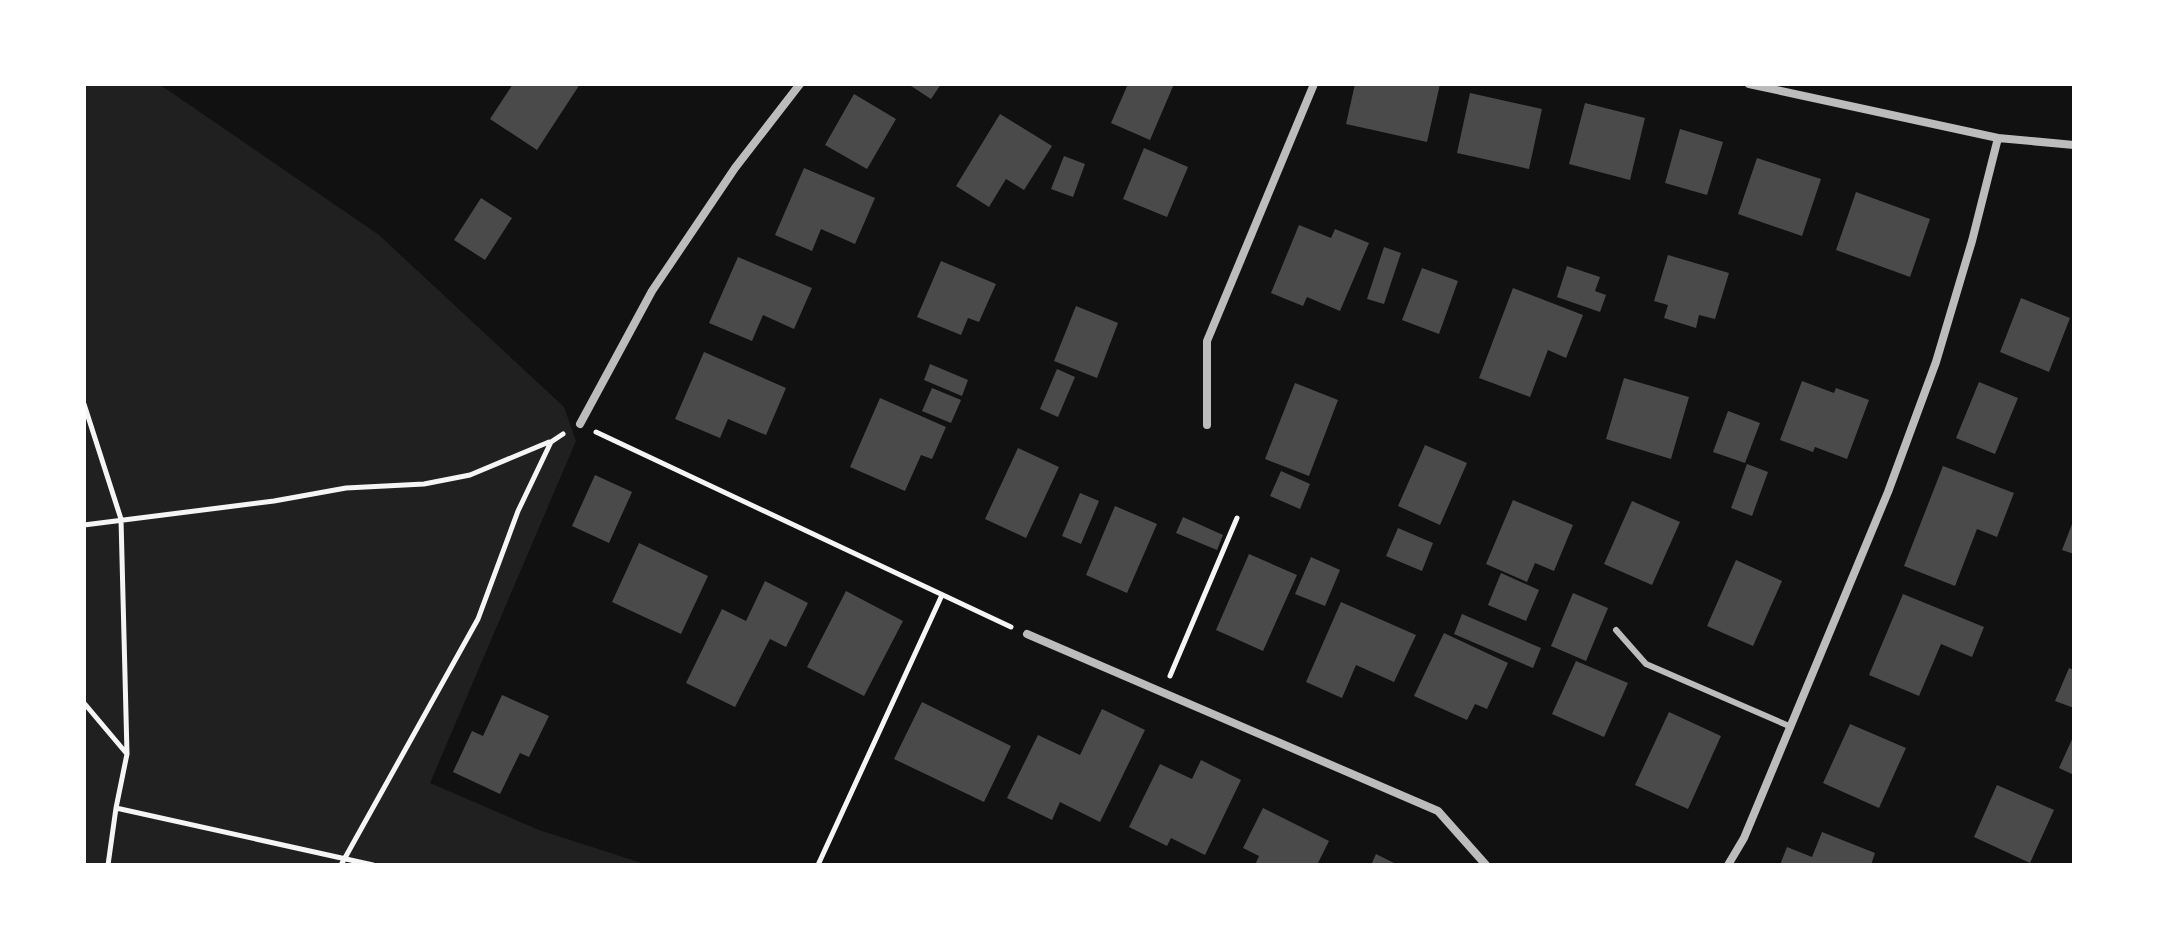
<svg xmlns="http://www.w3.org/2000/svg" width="2158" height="949" viewBox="0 0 2158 949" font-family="'Roboto Condensed',sans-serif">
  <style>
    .green { fill: #202020 }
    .building { fill: #4a4a4a }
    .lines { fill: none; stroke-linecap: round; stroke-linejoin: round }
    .path { stroke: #f5f5f5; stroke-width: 5 }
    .service { stroke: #bcbcbc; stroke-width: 6 }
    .minor { stroke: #bcbcbc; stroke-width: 8 }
  </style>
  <rect width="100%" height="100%" fill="#111"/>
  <path class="green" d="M 84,84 L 159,84 L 379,235 L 564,407 L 576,441 L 430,783 L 539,830 L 648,865 L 84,865 Z"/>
  <path class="building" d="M 513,84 L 580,84 L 537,150 L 490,119 Z
    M 908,84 L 941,84 L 931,99 Z
    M 1128,84 L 1174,84 L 1150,140 L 1111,123 Z
    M 1355,84 L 1440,84 L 1427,142 L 1346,124 Z
    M 1470,93 L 1542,109 L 1529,169 L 1457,153 Z
    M 854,94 L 896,119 L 867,169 L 825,145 Z
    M 1585,103 L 1645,118 L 1630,180 L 1569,164 Z
    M 1000,114 L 1052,146 L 1024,190 L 1006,179 L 989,207 L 956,186 Z
    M 1680,129 L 1723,142 L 1707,195 L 1665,183 Z
    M 1144,148 L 1188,167 L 1167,217 L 1123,199 Z
    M 1064,156 L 1085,164 L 1073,197 L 1051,189 Z
    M 1757,158 L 1821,179 L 1802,236 L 1738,214 Z
    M 804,168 L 875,198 L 855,244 L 821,229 L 812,251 L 775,235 Z
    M 1856,192 L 1930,219 L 1910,277 L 1836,250 Z
    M 481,198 L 512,218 L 485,260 L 454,240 Z
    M 1299,225 L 1331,238 L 1335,229 L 1369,243 L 1340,311 L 1307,297 L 1303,306 L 1271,293 Z
    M 1384,247 L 1401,253 L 1384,304 L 1367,299 Z
    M 1668,255 L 1729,273 L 1715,319 L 1699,315 L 1696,328 L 1664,318 L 1668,305 L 1654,301 Z
    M 738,257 L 812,288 L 794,329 L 763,315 L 752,341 L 709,323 Z
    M 941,261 L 996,284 L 979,322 L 968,318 L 961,335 L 917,317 Z
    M 1567,266 L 1600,277 L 1595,291 L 1606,295 L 1600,312 L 1557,297 Z
    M 1422,268 L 1458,281 L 1439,334 L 1402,320 Z
    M 1513,288 L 1583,315 L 1566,358 L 1548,350 L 1530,397 L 1479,378 Z
    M 2021,298 L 2070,318 L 2049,372 L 2000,352 Z
    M 1076,306 L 1118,323 L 1097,378 L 1054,361 Z
    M 704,352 L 786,388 L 766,435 L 728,419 L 720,438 L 675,419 Z
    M 930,364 L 968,380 L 962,396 L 924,380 Z
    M 1057,369 L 1075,377 L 1058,417 L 1040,409 Z
    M 1624,378 L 1689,397 L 1671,459 L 1606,439 Z
    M 1802,381 L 1834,393 L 1836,388 L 1869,400 L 1847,459 L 1815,447 L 1813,452 L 1780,440 Z
    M 1979,382 L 2018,398 L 1995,454 L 1956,438 Z
    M 1295,383 L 1338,400 L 1309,476 L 1265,459 Z
    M 932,388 L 961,400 L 951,423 L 922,411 Z
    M 880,398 L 946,427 L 932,459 L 921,455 L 905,491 L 850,467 Z
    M 1728,411 L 1760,423 L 1745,463 L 1713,452 Z
    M 1425,445 L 1467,463 L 1440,525 L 1398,506 Z
    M 1018,448 L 1059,467 L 1026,538 L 985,519 Z
    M 1747,464 L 1768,472 L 1752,516 L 1731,508 Z
    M 1943,466 L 2014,493 L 1997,537 L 1977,529 L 1955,586 L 1904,566 Z
    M 1281,471 L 1310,484 L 1300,509 L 1270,496 Z
    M 595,475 L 632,492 L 609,543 L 572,526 Z
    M 1080,493 L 1099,501 L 1081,544 L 1062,536 Z
    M 1513,500 L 1573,525 L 1554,571 L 1535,563 L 1527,582 L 1486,564 Z
    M 1632,501 L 1680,522 L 1652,585 L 1604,564 Z
    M 1115,506 L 1157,524 L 1127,593 L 1086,575 Z
    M 1183,517 L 1223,535 L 1217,550 L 1176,533 Z
    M 2074,519 L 2074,554 L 2062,550 Z
    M 1398,528 L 1433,543 L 1422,571 L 1386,556 Z
    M 639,543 L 708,576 L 681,634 L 612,602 Z
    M 1249,554 L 1297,575 L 1263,651 L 1216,630 Z
    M 1311,557 L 1340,570 L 1325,606 L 1295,594 Z
    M 1736,560 L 1782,581 L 1753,646 L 1707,626 Z
    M 1501,573 L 1539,590 L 1526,621 L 1488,605 Z
    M 765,581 L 808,603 L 786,647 L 770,639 L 735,707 L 686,683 L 722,609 L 746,621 Z
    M 846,591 L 903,621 L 864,696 L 807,667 Z
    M 1573,593 L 1608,608 L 1586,661 L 1551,646 Z
    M 1903,594 L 1984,627 L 1972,657 L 1941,644 L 1919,696 L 1869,675 Z
    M 1341,602 L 1416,635 L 1394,682 L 1356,665 L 1342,698 L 1306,682 Z
    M 1462,614 L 1541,648 L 1533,668 L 1454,634 Z
    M 1444,633 L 1508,663 L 1487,709 L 1475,704 L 1467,720 L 1414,696 Z
    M 1576,661 L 1628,683 L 1604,737 L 1552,714 Z
    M 2069,668 L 2074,670 L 2074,708 L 2055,701 Z
    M 502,695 L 549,716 L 529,757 L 520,753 L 500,794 L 453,772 L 472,731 L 483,736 Z
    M 922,702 L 1011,746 L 984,802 L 894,759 Z
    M 1102,709 L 1145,730 L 1100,822 L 1060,802 L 1052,820 L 1007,798 L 1038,735 L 1080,755 Z
    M 1669,712 L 1721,736 L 1688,809 L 1635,785 Z
    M 1850,724 L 1906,748 L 1879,808 L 1823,783 Z
    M 2074,735 L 2074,775 L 2059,768 Z
    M 1201,760 L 1241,780 L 1205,855 L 1171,838 L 1167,846 L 1129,827 L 1160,764 L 1192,779 Z
    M 1997,785 L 2054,810 L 2030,863 L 1974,837 Z
    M 1263,808 L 1329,841 L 1317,865 L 1255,865 L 1259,856 L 1243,848 Z
    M 1822,832 L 1875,853 L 1871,865 L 1780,865 L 1787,847 L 1812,857 Z
    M 1376,854 L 1398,865 L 1371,865 Z"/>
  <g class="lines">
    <path class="path" d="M 84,404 L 121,519 L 127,754 L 116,808 L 108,865
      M 596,432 L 1011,627
      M 84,525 L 274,501 L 346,488 L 424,484 L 470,475 L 549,442
      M 1170,676 L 1237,518
      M 84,703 L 127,754
      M 116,808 L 373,865
      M 341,865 L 478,619 L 518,511 L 551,442 L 563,434
      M 818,865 L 942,595"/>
    <path class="service" d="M 1616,630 L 1646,664 L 1789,726"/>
    <path class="minor" d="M 1749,84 L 1998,138 L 2074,145
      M 580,424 L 652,291 L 735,168 L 800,84
      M 1207,425 L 1207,341 L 1314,84
      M 1027,634 L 1438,811 L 1486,865
      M 1728,865 L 1744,838 L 1888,492 L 1936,362 L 1972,241 L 1998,138"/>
  </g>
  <rect width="2158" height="949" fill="none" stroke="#ffffff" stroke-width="172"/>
</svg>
